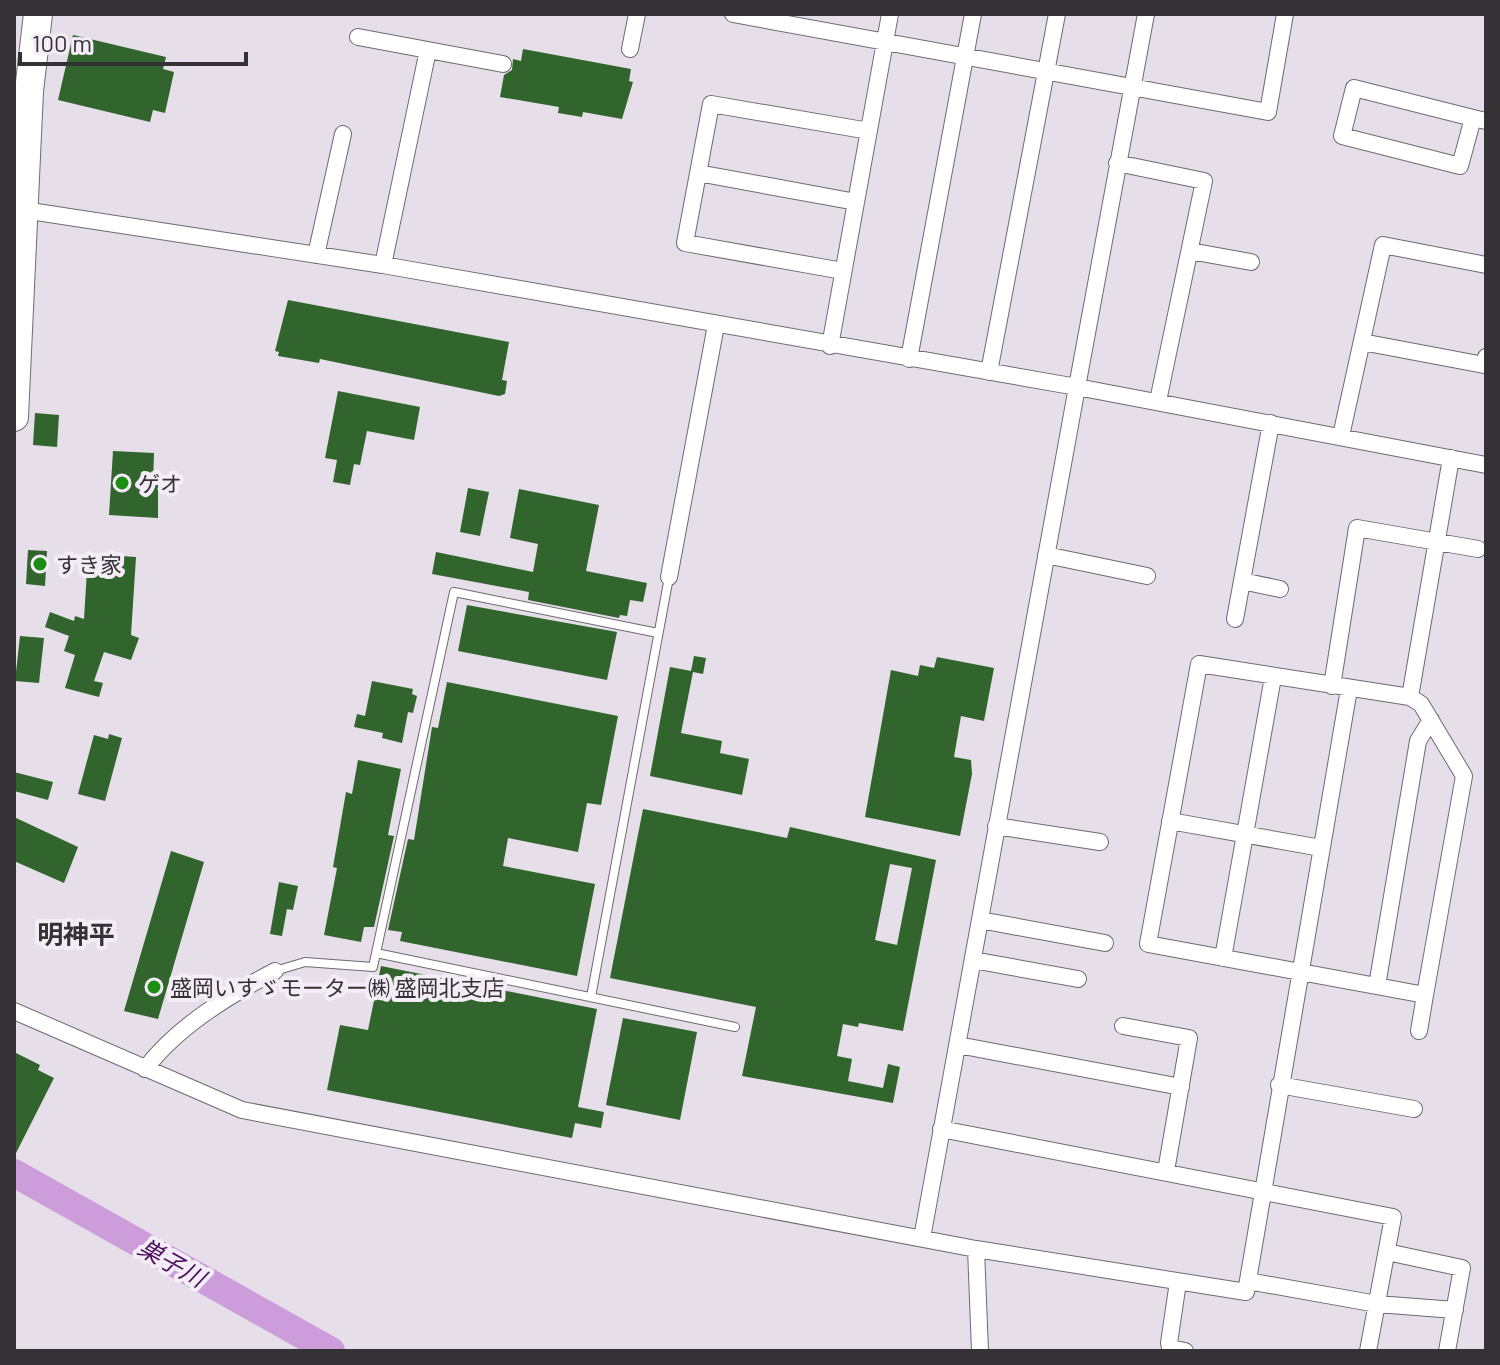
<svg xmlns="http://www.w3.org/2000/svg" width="1500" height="1365" viewBox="0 0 1500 1365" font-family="Barlow,'Noto Sans JP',sans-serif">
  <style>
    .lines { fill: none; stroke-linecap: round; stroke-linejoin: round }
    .river { stroke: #cd9cda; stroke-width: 28 }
    .building { fill: #31652d; fill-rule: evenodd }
    .lane-casing { stroke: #706972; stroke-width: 10 }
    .street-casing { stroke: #706972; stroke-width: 18 }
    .highway-casing { stroke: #706972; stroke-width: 30 }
    .lane { stroke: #fff; stroke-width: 8 }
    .street { stroke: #fff; stroke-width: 16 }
    .highway { stroke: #fff; stroke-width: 28 }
    .poi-dot { fill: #1b8d12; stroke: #f4ecf6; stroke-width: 3 }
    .labels { text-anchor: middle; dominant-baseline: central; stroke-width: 8; stroke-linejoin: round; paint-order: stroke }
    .poi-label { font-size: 22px; fill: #353236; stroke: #f4ecf6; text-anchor: start }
    .water-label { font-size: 24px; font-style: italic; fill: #4d105c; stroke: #f4ecf6 }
    .quarter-label { font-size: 26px; font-weight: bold; fill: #353236; stroke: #f4ecf6 }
  </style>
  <rect width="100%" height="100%" fill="#e6dee9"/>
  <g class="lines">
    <path class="river" d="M 14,1173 L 331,1351"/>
  </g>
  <path class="building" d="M 73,35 L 166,57 L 163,69 L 174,72 L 165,113 L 153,110 L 150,122 L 58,100 Z
    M 523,49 L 631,69 L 629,81 L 633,82 L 622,119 L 583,112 L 582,117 L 558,113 L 559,107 L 500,97 L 504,75 L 512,70 L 513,59 L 521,61 Z
    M 288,300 L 509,342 L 502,380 L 507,381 L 505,394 L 499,396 L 320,359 L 319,363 L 278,356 L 279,352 L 275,351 Z
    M 338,391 L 420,407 L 414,440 L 367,431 L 360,465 L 354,464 L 350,485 L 333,482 L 337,460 L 325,458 Z
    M 35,413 L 59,415 L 57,447 L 33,445 Z
    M 113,451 L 154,453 L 153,482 L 158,482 L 158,518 L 109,515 Z
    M 468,488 L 489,492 L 480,536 L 460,532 Z
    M 519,489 L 599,505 L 586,571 L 647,583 L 643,602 L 630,600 L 627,616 L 620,615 L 619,618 L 528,600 L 529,592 L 432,574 L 436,552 L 533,572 L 538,544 L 510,538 Z
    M 28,550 L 47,551 L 45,586 L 26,584 Z
    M 88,554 L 136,557 L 131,635 L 139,638 L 131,660 L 104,652 L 94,681 L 103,683 L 99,697 L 65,688 L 75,655 L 64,651 L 69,636 L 45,627 L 50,612 L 74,621 L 75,616 L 84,619 Z
    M 467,605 L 617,632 L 607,680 L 458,651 Z
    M 20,636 L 44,638 L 39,683 L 15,681 Z
    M 694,656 L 706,658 L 703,674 L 693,672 L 681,733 L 722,741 L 720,753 L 749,759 L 742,795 L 650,776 L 670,667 L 691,671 Z
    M 937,657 L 994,668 L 984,721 L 961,716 L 954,757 L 971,760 L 972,774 L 960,836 L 865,817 L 891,670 L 918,676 L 920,665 L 934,668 Z
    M 372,681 L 413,689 L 412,694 L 417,696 L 413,713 L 408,712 L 402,743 L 382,738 L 383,733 L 354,727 L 357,714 L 365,716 Z
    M 447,682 L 618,716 L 601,805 L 587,803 L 578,852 L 508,838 L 503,866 L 595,884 L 577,976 L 400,941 L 402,932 L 388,930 L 408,839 L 414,840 L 432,727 L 438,728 Z
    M 109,734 L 122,738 L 105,801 L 78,794 L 94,735 L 108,739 Z
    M 358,760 L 401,769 L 388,835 L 394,836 L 374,927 L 364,927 L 361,942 L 324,935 L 337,868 L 333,867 L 346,792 L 352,794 Z
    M 14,772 L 53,782 L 48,800 L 14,791 Z
    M 643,809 L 787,838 L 790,827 L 936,860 L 903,1031 L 859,1023 L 858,1027 L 843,1024 L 837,1056 L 852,1059 L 848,1081 L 883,1088 L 888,1064 L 900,1067 L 893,1103 L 742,1076 L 756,1007 L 610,978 ZM 890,864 L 912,868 L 897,945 L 875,940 Z
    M 14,817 L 78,847 L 64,883 L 14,861 Z
    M 171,851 L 204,862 L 158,1019 L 124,1011 Z
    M 279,882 L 298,886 L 293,910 L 287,909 L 282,936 L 270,934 Z
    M 381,966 L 597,1009 L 578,1107 L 604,1112 L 601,1128 L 575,1123 L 572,1138 L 327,1090 L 340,1025 L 368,1030 Z
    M 623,1018 L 697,1032 L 680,1120 L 606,1105 Z
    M 14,1052 L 40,1065 L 38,1070 L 54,1078 L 14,1157 Z"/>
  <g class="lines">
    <g class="lane-casing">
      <path id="lane" d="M 658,633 L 454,592 L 376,953 L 735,1027
        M 275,971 L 305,962 L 373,967 L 376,953
        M 591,997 L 669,577"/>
    </g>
    <g class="street-casing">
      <path id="street" d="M 733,14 L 1268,112 L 1285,14
        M 358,37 L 503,64
        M 630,49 L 637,14
        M 1473,118 L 1460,166 L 1342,136 L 1354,88 L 1473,118 L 1486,121
        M 1117,163 L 1204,181 L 1158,401
        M 698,173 L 856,202
        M 17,209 L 383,265 L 1077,387 L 1146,14
        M 1190,251 L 1251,262
        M 316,255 L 343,134
        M 383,265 L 428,50
        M 843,271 L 685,243 L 711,104 L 869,131
        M 1362,342 L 1484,365 L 1486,357
        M 830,346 L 890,14
        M 909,359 L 973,14
        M 989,372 L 1057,14
        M 1341,436 L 1383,245 L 1486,265
        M 1046,555 L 1147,576
        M 669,577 L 716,325
        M 1242,581 L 1280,589
        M 1235,619 L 1271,423
        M 1199,664 L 1410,697 L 1421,704 L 1464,776 L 1425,995 L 1148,944 Z
        M 1332,686 L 1357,528 L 1478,549
        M 1410,697 L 1451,458
        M 1170,821 L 1321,848
        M 996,826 L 1100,842
        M 980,920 L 1105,943
        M 1223,958 L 1273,677
        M 973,960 L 1078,979
        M 1377,986 L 1418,741 L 1431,720
        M 14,1011 L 242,1110 L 976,1249 L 1246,1292 L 1349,689
        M 1123,1026 L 1189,1038 L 1166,1171
        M 1419,1031 L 1425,995
        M 958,1045 L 1181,1087
        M 145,1069 C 178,1026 228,996 275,971
        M 1279,1085 L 1414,1109
        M 941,1129 L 1393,1217 L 1368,1351
        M 922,1238 L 1077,387 L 1486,465
        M 976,1249 L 980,1351
        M 1387,1252 L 1462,1268 L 1447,1351
        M 1248,1281 L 1377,1304 L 1455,1310
        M 1178,1282 L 1169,1343 L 1170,1348 L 1185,1351"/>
    </g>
    <g class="highway-casing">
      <path id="highway" d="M 14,417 L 29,91 L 38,14"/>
    </g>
    <use href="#lane" class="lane"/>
    <use href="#street" class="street"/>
    <use href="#highway" class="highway"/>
  </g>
  <g class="poi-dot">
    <circle cx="122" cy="483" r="8"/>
    <circle cx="40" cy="564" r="8"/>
    <circle cx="154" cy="987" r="8"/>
  </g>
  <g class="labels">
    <g class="poi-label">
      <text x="138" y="483">ゲオ</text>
      <text x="56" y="564">すき家</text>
      <text x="170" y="987">盛岡いすゞモーター㈱ 盛岡北支店</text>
    </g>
    <g class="water-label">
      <text transform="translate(172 1262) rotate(29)">巣子川</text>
    </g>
    <g class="quarter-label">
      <text x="76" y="933">明神平</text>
    </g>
  </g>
  <rect width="1500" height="1365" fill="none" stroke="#353236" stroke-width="32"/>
  <path d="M20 52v12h226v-12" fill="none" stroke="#353236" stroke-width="4"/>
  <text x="32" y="52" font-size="24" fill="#353236" stroke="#f4ecf6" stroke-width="6" paint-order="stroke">100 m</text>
</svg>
